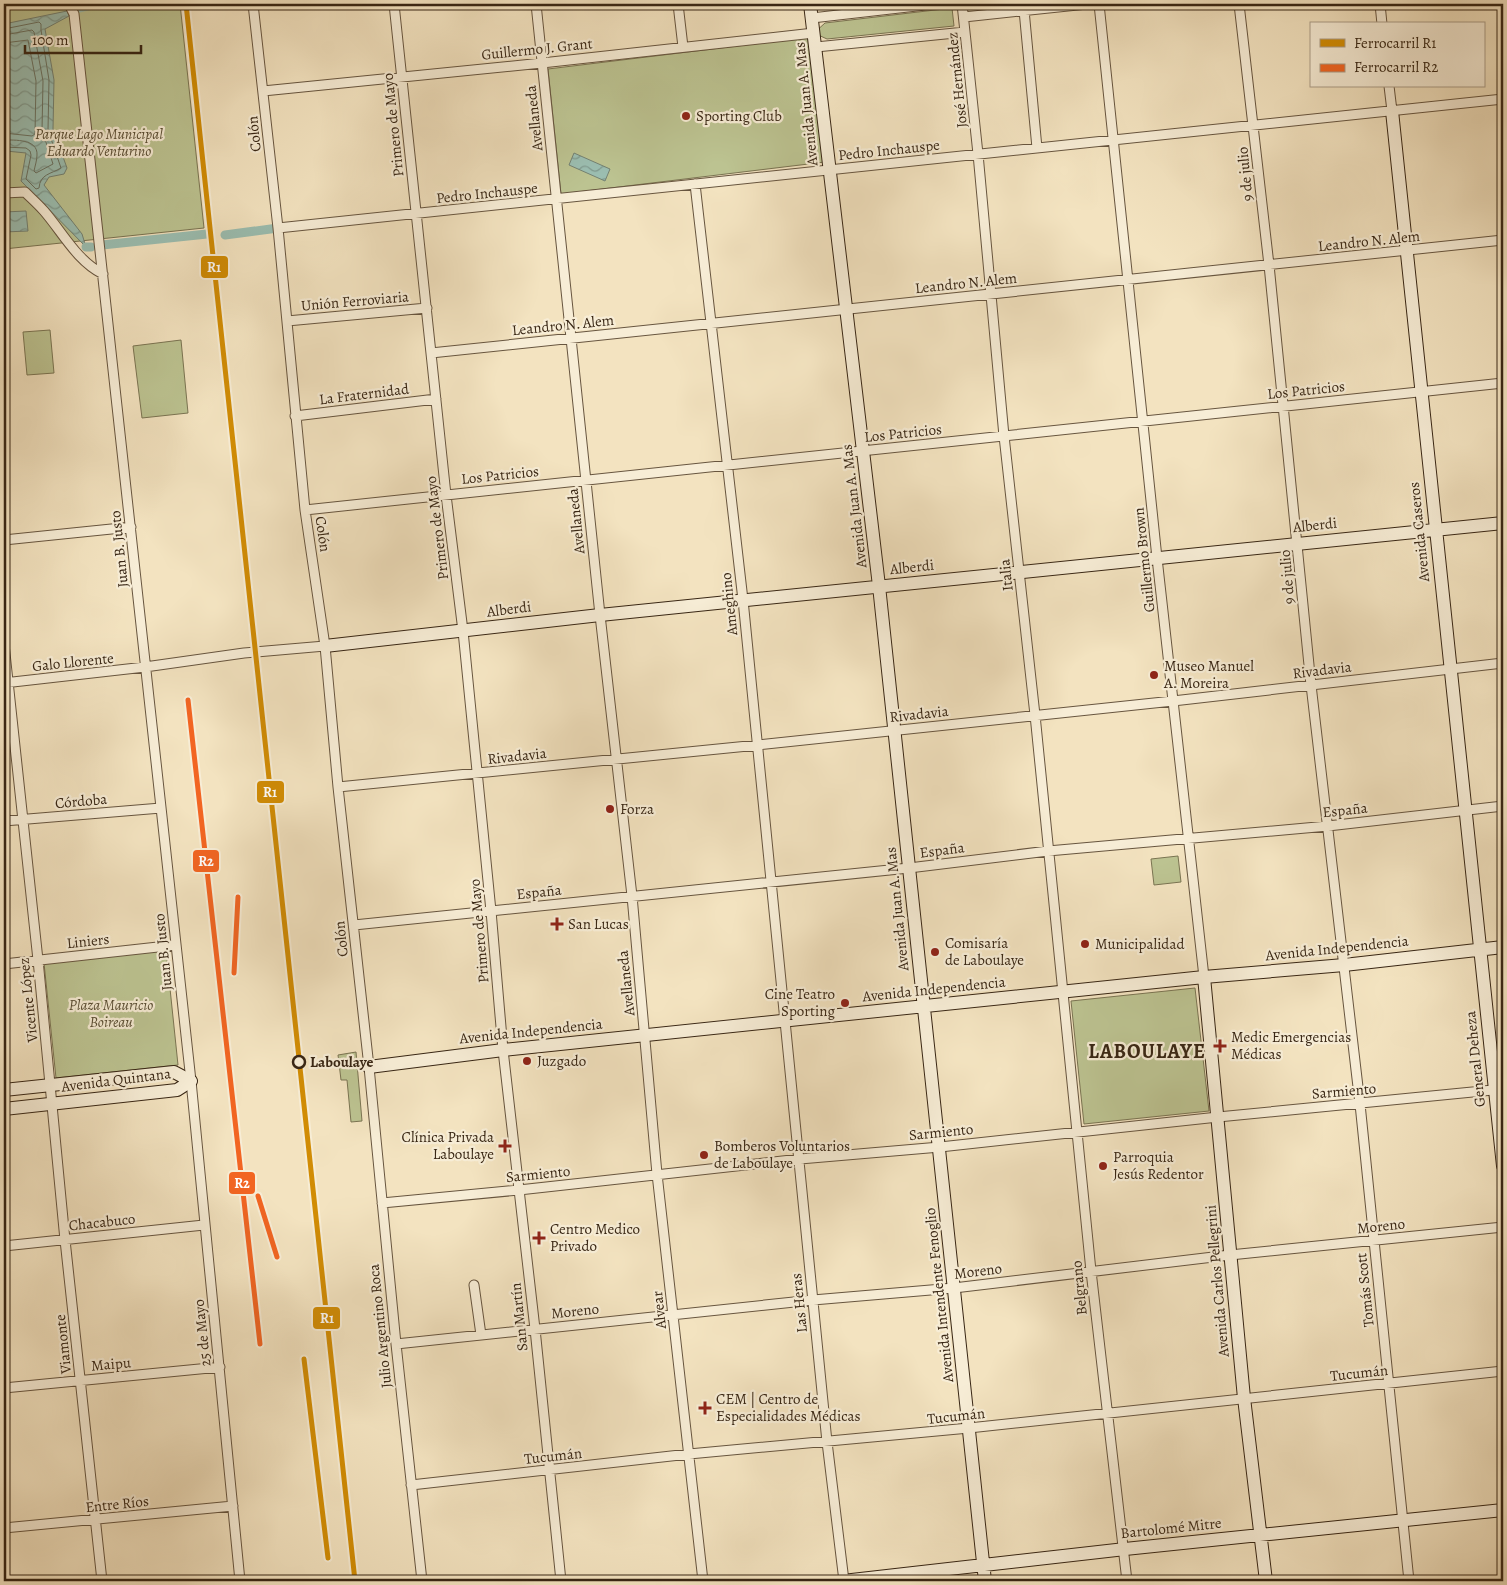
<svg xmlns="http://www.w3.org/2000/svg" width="1507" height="1585" viewBox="0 0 1507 1585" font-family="Alegreya,serif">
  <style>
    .park { fill: #bcc391; stroke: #7a7452 }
    .water { fill: url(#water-waves); stroke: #738172 }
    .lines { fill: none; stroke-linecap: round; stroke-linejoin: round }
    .shore { stroke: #6a7262; stroke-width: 1 }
    .canal { stroke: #9bbeb1; stroke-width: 9 }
    .minor-casing { stroke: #67553f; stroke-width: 11 }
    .secondary-casing { stroke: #382614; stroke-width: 14 }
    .minor { stroke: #f7edd6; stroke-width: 9 }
    .secondary { stroke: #f7edd6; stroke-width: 12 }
    .rail-1-casing { stroke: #f7edd6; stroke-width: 9 }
    .rail-2-casing { stroke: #f7edd6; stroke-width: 9 }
    .rail-1 { stroke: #d18c04; stroke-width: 5 }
    .rail-2 { stroke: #f26522; stroke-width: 5 }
    .poi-dot { fill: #8f2418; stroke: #f7edd6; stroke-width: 2 }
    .stop-dot { fill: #f7edd6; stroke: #382614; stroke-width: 2.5 }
    .labels { text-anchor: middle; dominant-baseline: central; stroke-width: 4.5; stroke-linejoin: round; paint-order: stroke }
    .street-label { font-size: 15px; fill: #382614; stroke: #f7edd6 }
    .poi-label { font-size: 15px; fill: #382614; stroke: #f7edd6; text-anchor: start }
    .park-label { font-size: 15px; font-style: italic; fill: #594d33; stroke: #f7edd6 }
    .stop-label { font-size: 15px; font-weight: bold; fill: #382614; stroke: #f7edd6; text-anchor: start }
    .district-label { font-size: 20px; font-weight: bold; letter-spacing: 1px; fill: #382614; stroke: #f7edd6 }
    .line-badge { stroke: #f7edd6; stroke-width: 2 }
    .badge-label { font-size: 14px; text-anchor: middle; font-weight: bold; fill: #fff }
  </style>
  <defs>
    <pattern id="water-waves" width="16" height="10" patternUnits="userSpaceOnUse" patternTransform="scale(1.25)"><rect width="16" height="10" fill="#9bbeb1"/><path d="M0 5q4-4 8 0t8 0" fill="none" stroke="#7f9a8f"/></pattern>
  </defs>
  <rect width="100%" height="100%" fill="#f3e3c0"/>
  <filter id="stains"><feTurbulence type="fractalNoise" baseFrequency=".004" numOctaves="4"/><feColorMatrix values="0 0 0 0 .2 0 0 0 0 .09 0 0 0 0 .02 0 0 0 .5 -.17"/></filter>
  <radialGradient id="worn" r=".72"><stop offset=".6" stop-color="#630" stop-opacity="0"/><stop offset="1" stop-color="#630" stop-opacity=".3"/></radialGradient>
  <path class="park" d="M 4,4 L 180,4 L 204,228 L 4,249 Z
    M 952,8 L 954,26 L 827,39 L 814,33 L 825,23 Z
    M 811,37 L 825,162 L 561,194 L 548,69 Z
    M 50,330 L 54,373 L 27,375 L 23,332 Z
    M 181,340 L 188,413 L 142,418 L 133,346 Z
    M 1178,856 L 1181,882 L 1154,885 L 1151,859 Z
    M 166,950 L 178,1065 L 56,1078 L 44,963 Z
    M 1195,988 L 1209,1111 L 1084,1124 L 1071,1001 Z
    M 356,1052 L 362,1121 L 351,1122 L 347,1080 L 341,1080 L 338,1055 Z"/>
  <path class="water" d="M 67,11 L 69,16 L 45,29 L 54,80 L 53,129 L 67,168 L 64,174 L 49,177 L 44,185 L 82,234 L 86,247 L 21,181 L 26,153 L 6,151 L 4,158 L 4,24 Z
    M 574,153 L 610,169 L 605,181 L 569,165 Z
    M 26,211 L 28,231 L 4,232 L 4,212 Z"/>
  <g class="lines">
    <path class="shore" d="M 4,29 L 39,22 L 41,24 L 41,30 L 49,80 L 48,130 L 61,168 C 51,174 40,174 39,188 L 36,189 L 26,179 L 31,155 L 30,151 L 26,148 L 4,147
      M 4,35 L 32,30 L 34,32 L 43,81 L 42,130 L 53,164 L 36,173 L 34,171 C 35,166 37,160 37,155 C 38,139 15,140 4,140
      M 4,43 L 28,40 L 36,81 L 35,134 L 32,136 L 4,133"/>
    <path class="canal" d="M 76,9 L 96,4
      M 225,235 L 278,228
      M 102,245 L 207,234
      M 86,247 L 91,247"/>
    <g class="minor-casing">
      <path id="minor" d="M 69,4 L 74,14 L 191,1081 L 240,1581
        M 253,4 L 278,228 L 305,510 L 325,646 L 338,787 L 369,1067 L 396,1344 L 422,1581
        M 394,4 L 446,495 L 463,631 L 491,911 L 503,1050 L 535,1329 L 561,1581
        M 536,4 L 600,615 L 632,896 L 657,1174 L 703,1581
        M 678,4 L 683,47
        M 962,4 L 978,154 L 1004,436 L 1035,715 L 1091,1271 L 1127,1581
        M 1099,4 L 1157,558 L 1204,977
        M 1239,4 L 1269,265 L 1311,685 L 1360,1104 L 1409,1581
        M 1380,4 L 1382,24
        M 1024,10 L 1037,148
        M 964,17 L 1087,4
        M 812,18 L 934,4
        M 816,47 L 965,32
        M 1389,86 L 1392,111
        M 263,91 L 542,63 L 814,33
        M 695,184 L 743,600 L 827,1442 L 844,1581
        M 4,193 L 25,192 C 31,198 38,204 44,211 C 63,233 77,261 103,274
        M 278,228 L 1503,99
        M 287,321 L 427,308
        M 431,353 L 1503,240
        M 295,416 L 436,399
        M 305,510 L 1503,383
        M 4,540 L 131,527
        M 4,644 L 38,960 L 65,1240 L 102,1581
        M 4,683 L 145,667 L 244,653 L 325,646
        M 338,787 L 758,745 L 1173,701 L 1503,663
        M 4,821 L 161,808
        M 354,925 L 909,868 L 1048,851 L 1328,826 L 1503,806
        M 4,964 L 176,945
        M 382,1203 L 519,1190 L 800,1159 L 940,1147 L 1218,1117 L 1503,1089
        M 4,1246 L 204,1225
        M 474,1285 L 481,1335
        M 396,1344 L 813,1300 L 954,1288 L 1230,1255 L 1503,1227
        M 4,1388 L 220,1367
        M 411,1485 L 689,1454 L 969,1428 L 1503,1371
        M 4,1528 L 233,1506"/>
    </g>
    <g class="secondary-casing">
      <path id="secondary" d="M 810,4 L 879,586 L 985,1581
        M 1392,111 L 1503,1166
        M 325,646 L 600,615 L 1503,523
        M 1204,977 L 1244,1398 L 1266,1581
        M 369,1067 L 503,1050 L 1204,977 L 1344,965 L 1503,947
        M 4,1090 L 174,1072 L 191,1081 L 177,1090 L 4,1109
        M 843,1581 L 1125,1549 L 1503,1510"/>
    </g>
    <use href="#minor" class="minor"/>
    <use href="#secondary" class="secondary"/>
    <g class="rail-1-casing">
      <path id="rail-1" d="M 186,4 L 355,1581
        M 304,1359 L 328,1558"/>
    </g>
    <g class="rail-2-casing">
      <path id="rail-2" d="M 188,700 L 260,1344
        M 234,973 L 238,897
        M 258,1196 L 277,1257"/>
    </g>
    <use href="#rail-1" class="rail-1"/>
    <use href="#rail-2" class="rail-2"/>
  </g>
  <g class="poi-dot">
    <circle cx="686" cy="116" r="5"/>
    <circle cx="1154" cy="675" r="5"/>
    <circle cx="610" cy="809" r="5"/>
    <path d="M554.5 916.5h5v5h5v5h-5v5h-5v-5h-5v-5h5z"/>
    <circle cx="1085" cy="944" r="5"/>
    <circle cx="935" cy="952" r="5"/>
    <circle cx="845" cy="1003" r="5"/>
    <path d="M1217.5 1038.5h5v5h5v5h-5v5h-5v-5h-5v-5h5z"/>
    <circle cx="527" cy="1061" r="5"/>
    <path d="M502.5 1138.5h5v5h5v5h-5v5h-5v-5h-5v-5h5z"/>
    <circle cx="704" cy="1155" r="5"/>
    <circle cx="1103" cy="1166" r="5"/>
    <path d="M536.5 1230.5h5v5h5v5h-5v5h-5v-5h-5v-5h5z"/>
    <path d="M702.5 1400.5h5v5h5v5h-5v5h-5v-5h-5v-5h5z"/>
  </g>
  <circle class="stop-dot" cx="299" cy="1062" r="6"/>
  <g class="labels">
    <g class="street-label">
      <text transform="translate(537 49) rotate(-6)">Guillermo J. Grant</text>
      <text transform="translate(957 80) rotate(-96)">José Hernández</text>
      <text transform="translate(806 104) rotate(-96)">Avenida Juan A. Mas</text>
      <text transform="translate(534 118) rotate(-96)">Avellaneda</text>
      <text transform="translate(393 125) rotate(-96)">Primero de Mayo</text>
      <text transform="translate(254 134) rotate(-96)">Colón</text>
      <text transform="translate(889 150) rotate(-6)">Pedro Inchauspe</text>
      <text transform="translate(1245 174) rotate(-96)">9 de julio</text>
      <text transform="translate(487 193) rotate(-6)">Pedro Inchauspe</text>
      <text transform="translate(1369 241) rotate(-6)">Leandro N. Alem</text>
      <text transform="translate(966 283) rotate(-6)">Leandro N. Alem</text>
      <text transform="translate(355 301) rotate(-5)">Unión Ferroviaria</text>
      <text transform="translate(563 325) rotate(-6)">Leandro N. Alem</text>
      <text transform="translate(1306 390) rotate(-6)">Los Patricios</text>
      <text transform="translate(364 394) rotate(-7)">La Fraternidad</text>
      <text transform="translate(903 433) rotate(-6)">Los Patricios</text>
      <text transform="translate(500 475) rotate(-6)">Los Patricios</text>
      <text transform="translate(854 506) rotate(-97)">Avenida Juan A. Mas</text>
      <text transform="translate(576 521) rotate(-96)">Avellaneda</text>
      <text transform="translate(1315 525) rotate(-6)">Alberdi</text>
      <text transform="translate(437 528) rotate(-97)">Primero de Mayo</text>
      <text transform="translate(1419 532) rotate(-96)">Avenida Caseros</text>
      <text transform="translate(323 534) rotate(82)">Colón</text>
      <text transform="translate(119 549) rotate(-96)">Juan B. Justo</text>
      <text transform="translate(1144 560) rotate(-96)">Guillermo Brown</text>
      <text transform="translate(912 567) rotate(-6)">Alberdi</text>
      <text transform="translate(1006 575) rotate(-96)">Italia</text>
      <text transform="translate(1287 577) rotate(-95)">9 de julio</text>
      <text transform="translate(729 604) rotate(-96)">Ameghino</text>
      <text transform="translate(509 609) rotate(-7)">Alberdi</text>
      <text transform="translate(73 662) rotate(-6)">Galo Llorente</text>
      <text transform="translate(1322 670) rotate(-7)">Rivadavia</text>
      <text transform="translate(919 714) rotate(-6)">Rivadavia</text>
      <text transform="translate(517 756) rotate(-6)">Rivadavia</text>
      <text transform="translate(81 801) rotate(-5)">Córdoba</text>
      <text transform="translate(1345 810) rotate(-6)">España</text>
      <text transform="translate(942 850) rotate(-7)">España</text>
      <text transform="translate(539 892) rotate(-6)">España</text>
      <text transform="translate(897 909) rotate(-96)">Avenida Juan A. Mas</text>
      <text transform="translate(479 931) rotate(-95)">Primero de Mayo</text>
      <text transform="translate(341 939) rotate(-96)">Colón</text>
      <text transform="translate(88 941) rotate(-6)">Liniers</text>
      <text transform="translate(1337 948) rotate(-6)">Avenida Independencia</text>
      <text transform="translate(163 952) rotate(-96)">Juan B. Justo</text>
      <text transform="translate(626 983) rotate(-96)">Avellaneda</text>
      <text transform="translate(934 989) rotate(-6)">Avenida Independencia</text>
      <text transform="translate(28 1000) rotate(-96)">Vicente López</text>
      <text transform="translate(531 1031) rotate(-6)">Avenida Independencia</text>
      <text transform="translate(1475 1059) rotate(-96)">General Deheza</text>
      <text transform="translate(116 1080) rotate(-7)">Avenida Quintana</text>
      <text transform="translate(1344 1091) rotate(-5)">Sarmiento</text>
      <text transform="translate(941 1132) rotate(-6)">Sarmiento</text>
      <text transform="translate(538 1174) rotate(-6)">Sarmiento</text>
      <text transform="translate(102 1222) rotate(-6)">Chacabuco</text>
      <text transform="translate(1381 1226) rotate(-6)">Moreno</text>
      <text transform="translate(978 1271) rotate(-7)">Moreno</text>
      <text transform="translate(1217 1281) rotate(-95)">Avenida Carlos Pellegrini</text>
      <text transform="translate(1079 1288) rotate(-96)">Belgrano</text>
      <text transform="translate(1365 1290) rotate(-96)">Tomás Scott</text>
      <text transform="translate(939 1295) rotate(-96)">Avenida Intendente Fenoglio</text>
      <text transform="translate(799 1303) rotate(-96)">Las Heras</text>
      <text transform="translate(659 1310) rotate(-96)">Alvear</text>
      <text transform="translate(575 1311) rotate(-6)">Moreno</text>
      <text transform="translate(519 1317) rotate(-96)">San Martín</text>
      <text transform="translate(380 1326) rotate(-96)">Julio Argentino Roca</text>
      <text transform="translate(202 1333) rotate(-96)">25 de Mayo</text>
      <text transform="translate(63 1344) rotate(-96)">Viamonte</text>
      <text transform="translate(111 1364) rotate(-5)">Maipu</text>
      <text transform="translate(1359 1373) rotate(-6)">Tucumán</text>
      <text transform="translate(956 1416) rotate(-6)">Tucumán</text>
      <text transform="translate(553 1456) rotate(-6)">Tucumán</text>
      <text transform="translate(117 1504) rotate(-6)">Entre Ríos</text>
      <text transform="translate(1171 1528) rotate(-6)">Bartolomé Mitre</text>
    </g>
    <g class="poi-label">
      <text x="696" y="116">Sporting Club</text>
      <text x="1164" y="666">Museo Manuel<tspan x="1164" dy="17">A. Moreira</tspan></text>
      <text x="620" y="809">Forza</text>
      <text x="568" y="924">San Lucas</text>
      <text x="945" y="943">Comisaría<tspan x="945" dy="17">de Laboulaye</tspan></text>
      <text x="1095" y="944">Municipalidad</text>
      <text x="835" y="994" text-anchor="end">Cine Teatro<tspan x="835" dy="17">Sporting</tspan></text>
      <text x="1231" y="1037">Medic Emergencias<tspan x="1231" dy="17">Médicas</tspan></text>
      <text x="537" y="1061">Juzgado</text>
      <text x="494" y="1137" text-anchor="end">Clínica Privada<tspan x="494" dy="17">Laboulaye</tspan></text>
      <text x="714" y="1146">Bomberos Voluntarios<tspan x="714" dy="17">de Laboulaye</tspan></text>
      <text x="1113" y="1157">Parroquia<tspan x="1113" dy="17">Jesús Redentor</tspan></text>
      <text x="550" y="1229">Centro Medico<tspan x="550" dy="17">Privado</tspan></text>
      <text x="716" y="1399">CEM | Centro de<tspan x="716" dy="17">Especialidades Médicas</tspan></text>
    </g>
    <g class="park-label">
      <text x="99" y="134">Parque Lago Municipal<tspan x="99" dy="17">Eduardo Venturino</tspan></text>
      <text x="111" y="1005">Plaza Mauricio<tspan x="111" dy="17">Boireau</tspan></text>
    </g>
    <g class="stop-label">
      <text x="310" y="1062">Laboulaye</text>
    </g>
    <g class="district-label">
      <text x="1147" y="1051">LABOULAYE</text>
    </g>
  </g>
  <g class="line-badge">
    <rect x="200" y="255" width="29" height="24" rx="5" fill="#d18c04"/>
    <rect x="256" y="780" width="29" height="24" rx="5" fill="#d18c04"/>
    <rect x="192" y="849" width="28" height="24" rx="5" fill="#f26522"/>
    <rect x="228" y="1171" width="28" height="24" rx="5" fill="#f26522"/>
    <rect x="312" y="1306" width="29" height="24" rx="5" fill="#d18c04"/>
  </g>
  <g class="badge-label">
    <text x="214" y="272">R1</text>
    <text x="270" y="797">R1</text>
    <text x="206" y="866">R2</text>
    <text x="242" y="1188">R2</text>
    <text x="327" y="1323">R1</text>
  </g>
  <rect width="1507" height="1585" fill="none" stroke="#f3e3c0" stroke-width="20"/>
  <rect x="5" y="5" width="1497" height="1575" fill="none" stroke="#382614" stroke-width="2.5"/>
  <rect x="10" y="10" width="1487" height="1565" fill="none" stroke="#382614"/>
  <rect x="1310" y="22" width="175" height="65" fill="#f7edd6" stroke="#ab9d88"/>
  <rect x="1320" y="39" width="25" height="8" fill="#d18c04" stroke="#ab9d88"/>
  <text x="1354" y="48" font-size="15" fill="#382614">Ferrocarril R1</text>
  <rect x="1320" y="64" width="25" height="8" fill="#f26522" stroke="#ab9d88"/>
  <text x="1354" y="72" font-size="15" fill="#382614">Ferrocarril R2</text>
  <path d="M25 45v8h116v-8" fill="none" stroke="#382614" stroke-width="2.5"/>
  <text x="32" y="45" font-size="15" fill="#382614" stroke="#f7edd6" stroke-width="4" paint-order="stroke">100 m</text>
  <rect width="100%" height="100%" filter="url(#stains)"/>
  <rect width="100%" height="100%" fill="url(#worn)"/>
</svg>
